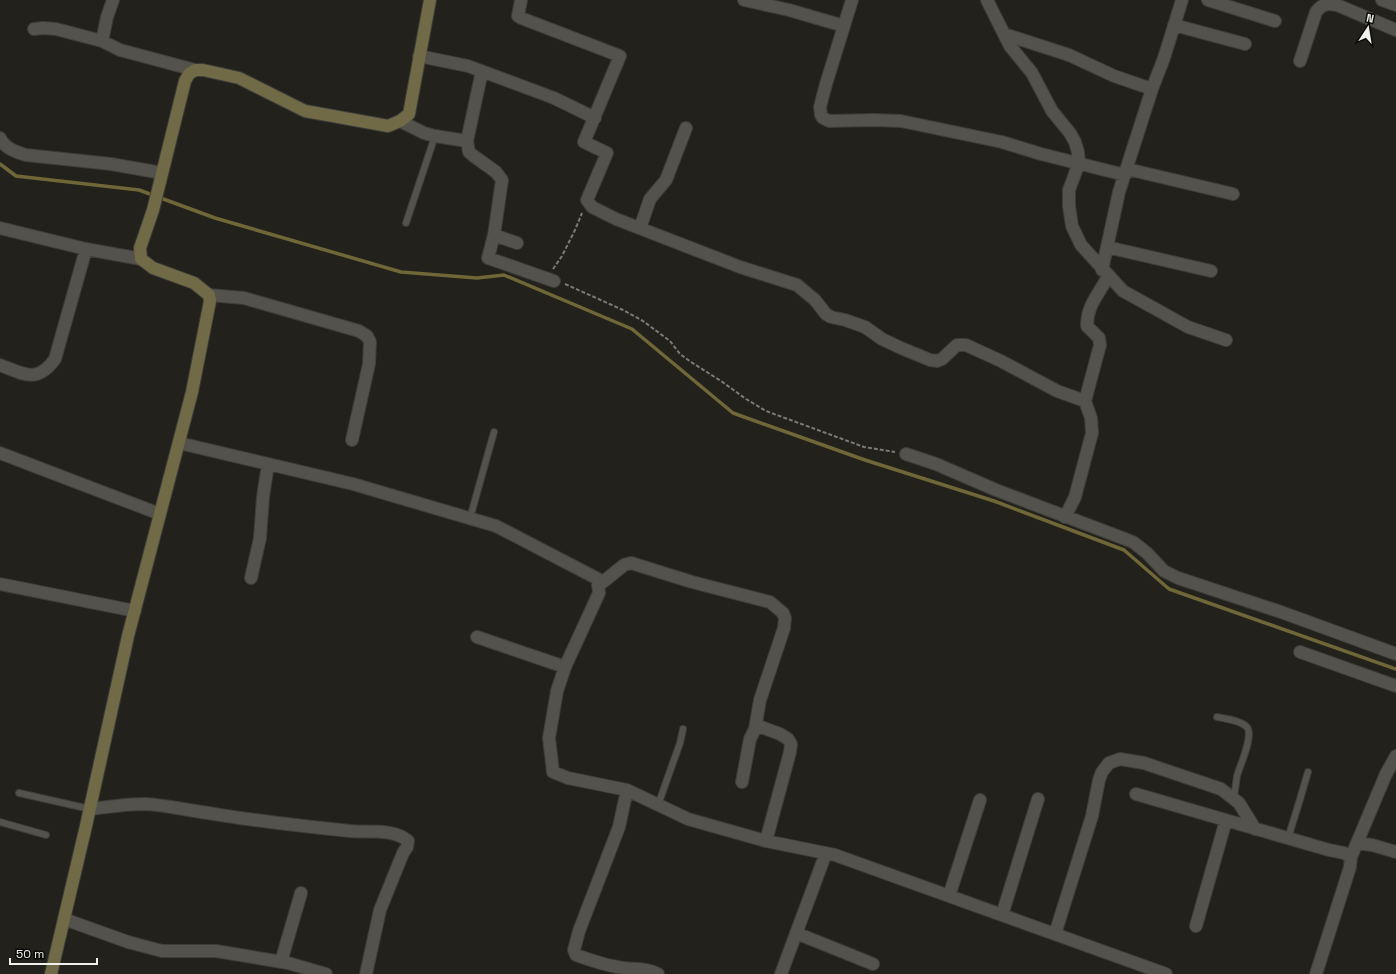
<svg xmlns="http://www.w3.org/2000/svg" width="1396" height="974" viewBox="0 0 1396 974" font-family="'Space Grotesk',sans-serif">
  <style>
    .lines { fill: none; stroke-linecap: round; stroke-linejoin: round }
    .stream { stroke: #706738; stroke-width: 3.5 }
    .lane-casing { stroke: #3d3d39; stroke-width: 8 }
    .street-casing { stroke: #3d3d39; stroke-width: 14 }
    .secondary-casing { stroke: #3d3d39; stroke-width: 14 }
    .path { stroke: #7b7b76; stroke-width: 2; stroke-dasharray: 4 2; stroke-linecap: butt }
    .lane { stroke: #53524c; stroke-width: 6 }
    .street { stroke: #53524c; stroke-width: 12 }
    .secondary { stroke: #706a46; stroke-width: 12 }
  </style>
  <rect width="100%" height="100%" fill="#22211c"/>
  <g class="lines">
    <path class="stream" d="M 0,164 L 16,176 L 139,190 L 215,218 L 401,272 L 477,278 L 504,275 L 632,329 L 733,413 L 865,460 L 994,501 L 1124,550 L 1169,589 L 1396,669"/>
    <g class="lane-casing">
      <path id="lane" d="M 406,223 L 435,136
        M 470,518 L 494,432
        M 1217,717 C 1226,719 1240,720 1247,727 C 1254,736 1240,765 1237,776 C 1236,783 1235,790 1234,797
        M 19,793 L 90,809
        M 658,805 L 680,743 L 683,729
        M 0,822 L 46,835
        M 1288,838 L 1298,806 L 1308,772"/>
    </g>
    <g class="street-casing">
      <path id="street" d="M 521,0 L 518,16 L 521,18 L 620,56 L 584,142 L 607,153 L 587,200 L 592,207 L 616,219 L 740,267 L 797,285 L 815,300 L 826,314 L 831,317 L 845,320 L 865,327 L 882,339 L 901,348 L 930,360 L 937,361 L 942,359 L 957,345 L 966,345 L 1001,361 L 1057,391 L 1085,401
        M 744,0 L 789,10 L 844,26
        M 852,0 L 826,84 L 820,107 L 821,115 L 823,118 L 829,121 L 873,120 L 901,121 L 1002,142 L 1041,154 L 1125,175
        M 987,0 L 1010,46 L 1032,73 L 1052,111 L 1070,133 L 1075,142 L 1078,152 L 1079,163 L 1069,190 L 1069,206 L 1072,226 L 1081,245 L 1123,291 L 1188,327 L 1226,340
        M 1208,0 L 1275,21
        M 1382,0 L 1396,5
        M 1174,25 L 1245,44
        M 34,29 L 43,28 L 56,29 L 102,41 L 120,50 L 195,70
        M 1004,34 L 1069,55 L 1114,76 L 1152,89
        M 102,41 L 107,17 L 113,0
        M 419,56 L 468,66 L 554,98 L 595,118
        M 1300,61 L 1316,12 C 1322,4 1327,3 1337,5 L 1396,30
        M 482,71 L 467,141 L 469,152 L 475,157 L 496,172 L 502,180 L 494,235 L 517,243
        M 400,121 L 424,133 L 435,136 L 467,141
        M 0,138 C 4,148 16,152 26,155 L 111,164 L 162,173
        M 1127,169 L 1233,194
        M 0,228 L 86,249 L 141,259
        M 640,228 L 650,199 L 666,180 L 686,128
        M 494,235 L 488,258 L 554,281
        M 1107,247 L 1211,271
        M 1102,270 L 1119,192 L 1152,89 L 1164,58 L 1182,0
        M 209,295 L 244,298 L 359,331 L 367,336 L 370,342 L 369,364 L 352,440
        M 0,365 C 24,374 37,384 55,359 L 86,249
        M 179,443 L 353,484 L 496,526 L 598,579 L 599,593 L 565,667 L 557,691 L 549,738 L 553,772 L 568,778 L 627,790 L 688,819 L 766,841 L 835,855 L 1166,974
        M 0,453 L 160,514
        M 906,454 L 936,464 L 996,490 L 1133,542 L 1147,553 L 1164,571 L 1178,578 L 1281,612 L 1396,654
        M 1065,517 L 1075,497 L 1092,433 L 1091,418 L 1085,401 L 1100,345 L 1099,338 L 1087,326 C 1087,304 1099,295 1108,276
        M 251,578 L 260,538 L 263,497 L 268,464
        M 0,584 L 135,611
        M 598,586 L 624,565 L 631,563 L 692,582 L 770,602 L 783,613 L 785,618 L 784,628 L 760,700 L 755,729
        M 477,637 L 565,667
        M 1300,652 L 1396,686
        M 742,782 L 750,739 L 755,729 L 761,727 L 780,734 L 788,739 L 791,744 L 790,752 L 766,841
        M 627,790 L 619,827 L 579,931 L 574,950 L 576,955 C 590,960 604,965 618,967 C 632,970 645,967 658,974
        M 1136,794 L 1329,850 L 1344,853 L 1351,857 L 1350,867 L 1316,974
        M 90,809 C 108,807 126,804 145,804 C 166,805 186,810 208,813 C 255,821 302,826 350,831 C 368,833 394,828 408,841 L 407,847 L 403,853 L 380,910 L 366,974
        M 1357,843 L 1372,845 L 1396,852
        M 1351,857 L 1386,774 L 1396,756
        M 949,896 L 980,800
        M 1002,915 L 1038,799
        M 64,919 L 128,942 L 162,951 L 216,951 L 288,963 L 326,974
        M 1196,926 L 1226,820
        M 796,933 L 873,964
        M 1055,934 L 1092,816 L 1099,780 L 1102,772 L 1109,763 L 1120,759 L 1144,763 L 1221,789 L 1239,803 L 1255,829
        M 281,962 L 301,893
        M 781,974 L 826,853"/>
    </g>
    <g class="secondary-casing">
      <path id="secondary" d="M 51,974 L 86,826 L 128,636 L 192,392 L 210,301 L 209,295 L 194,283 L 153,268 L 141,259 L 140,248 L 153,210 L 185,81 L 189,74 L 195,70 L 203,70 L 239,78 L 305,111 L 388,126 L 400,121 L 409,114 L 430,0"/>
    </g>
    <path class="path" d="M 553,269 L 562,256 L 575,230 L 582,213
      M 565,284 L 623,310 L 643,321 L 670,341 L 680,354 L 691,362 L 721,381 L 746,399 L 766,411 L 864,447 L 895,452"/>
    <use href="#lane" class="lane"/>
    <use href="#street" class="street"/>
    <use href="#secondary" class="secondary"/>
  </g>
  <g transform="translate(1368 28) rotate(12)" stroke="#0b0b09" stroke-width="3" paint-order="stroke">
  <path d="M0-3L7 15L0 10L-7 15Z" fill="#f0f0ec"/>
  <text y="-6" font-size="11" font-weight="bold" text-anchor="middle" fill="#f0f0ec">N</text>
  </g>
  <path d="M10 958v6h87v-6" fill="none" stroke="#f0f0ec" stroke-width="2"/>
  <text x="16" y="958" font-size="12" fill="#f0f0ec" stroke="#0b0b09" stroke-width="3" paint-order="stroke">50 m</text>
</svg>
